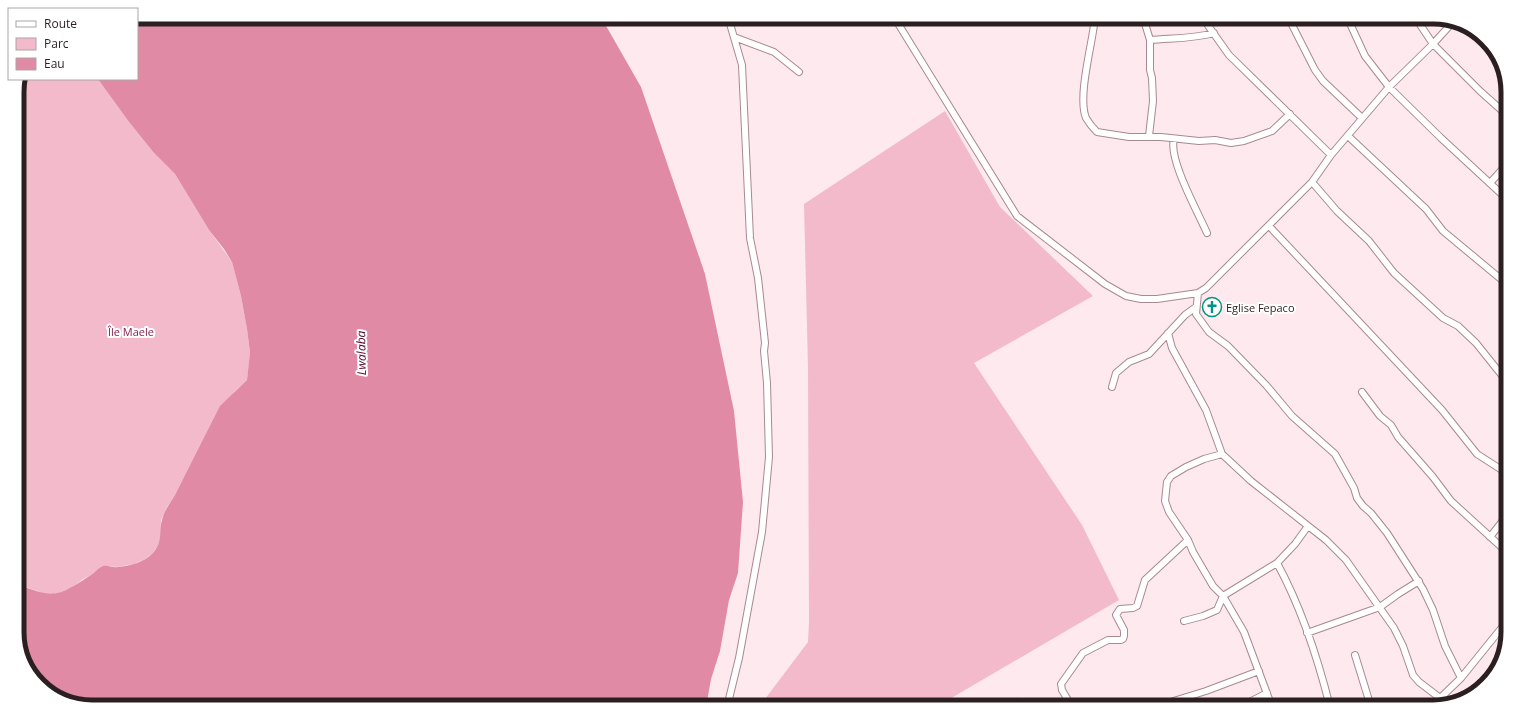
<svg xmlns="http://www.w3.org/2000/svg" width="1525" height="724" viewBox="0 0 1525 724" font-family="'Open Sans',sans-serif">
  <style>
    .green { fill: #f2baca }
    .water { fill: #e18aa5 }
    .lines { fill: none; stroke-linecap: round; stroke-linejoin: round }
    .minor-casing { stroke: #a88991; stroke-width: 8 }
    .minor { stroke: #fff; stroke-width: 6 }
    .labels { text-anchor: middle; dominant-baseline: central; stroke-width: 4; stroke-linejoin: round; paint-order: stroke }
    .poi-label { font-size: 11px; fill: #2b1f22; stroke: #fff; text-anchor: start }
    .park-label { font-size: 11px; fill: #86214b; stroke: #fff }
    .water-label { font-size: 12px; font-style: italic; fill: #57092c; stroke: #fff }
    .rim { fill: none; stroke: #2b1f22; stroke-width: 5 }
  </style>
  <rect width="100%" height="100%" fill="#fee9ee"/>
  <path class="green" d="M 21,79 L 98,79 L 102,84 L 129,122 L 154,153 L 175,174 L 209,230 L 232,262 L 241,296 L 247,329 L 250,352 L 247,380 L 234,392 L 197,453 L 175,495 L 167,507 L 161,520 L 160,543 L 152,554 L 145,559 L 134,564 L 117,567 L 109,566 L 83,579 L 71,588 L 59,593 L 49,595 L 17,584 L 17,87 Z
    M 945,111 L 1000,207 L 1093,296 L 974,363 L 1082,525 L 1119,600 L 936,707 L 759,707 L 808,642 L 809,622 L 808,368 L 804,204 Z"/>
  <path class="water" d="M 137,17 L 601,17 L 641,87 L 705,274 L 734,411 L 743,502 L 738,573 L 729,600 L 720,651 L 711,679 L 706,707 L 92,707 L 59,699 L 30,674 L 17,638 L 17,584 C 55,599 57,597 91,575 C 95,573 98,568 103,566 C 108,565 113,568 118,567 C 130,566 144,562 152,554 C 164,541 158,534 162,520 C 164,511 170,503 175,495 L 220,406 L 247,380 L 250,352 L 247,329 L 241,296 L 232,262 L 224,249 L 209,230 L 175,174 L 154,153 L 129,122 L 98,79 L 137,79 Z"/>
  <g class="lines">
    <g class="minor-casing">
      <path id="minor" d="M 894,17 L 1017,216 L 1105,284 L 1126,296 L 1141,299 L 1157,299 L 1198,293 L 1206,288 L 1312,182 L 1331,155 L 1389,87 L 1433,44 L 1453,22
        M 1095,17 C 1093,42 1077,96 1086,118 C 1089,123 1093,128 1097,132 L 1129,137 L 1161,137 L 1199,141 L 1215,140 L 1231,143 L 1244,141 L 1272,131 L 1290,114
        M 1143,17 L 1150,40 L 1150,70 L 1152,78 L 1153,101 L 1149,136
        M 1202,17 L 1229,55 L 1331,155
        M 1288,17 L 1315,70 L 1323,81 L 1362,118
        M 1347,17 L 1365,56 L 1389,87 L 1441,138 L 1508,200
        M 1415,17 L 1433,44 L 1480,91 L 1508,116
        M 734,37 L 774,52 L 799,72
        M 1150,40 C 1171,38 1192,39 1214,33
        M 1348,136 L 1426,209 L 1443,231 L 1508,285
        M 1174,139 C 1168,159 1198,212 1207,233
        M 1312,182 L 1337,211 L 1369,241 L 1394,273 L 1443,318 L 1458,326 L 1476,343 L 1508,383
        M 1490,183 L 1508,163
        M 1269,226 L 1442,410 L 1477,454 L 1508,474
        M 1198,293 L 1196,314 L 1209,332 L 1228,346 L 1266,385 L 1292,416 L 1335,454 L 1354,488 L 1357,498 L 1363,506 L 1371,513 L 1387,533 L 1423,589 L 1433,610 L 1445,646 L 1461,678
        M 1168,333 L 1172,348 L 1206,410 L 1222,454 L 1251,481 L 1326,540 L 1346,560 L 1394,628 L 1403,646 L 1413,675 L 1419,682 L 1440,698
        M 1112,387 L 1116,373 L 1129,362 L 1149,354 L 1185,315 L 1196,307
        M 1362,392 L 1380,416 L 1391,425 L 1398,437 L 1433,477 L 1451,501 L 1508,553
        M 1222,454 L 1204,459 L 1186,467 L 1171,476 L 1167,482 L 1165,501 L 1169,512 L 1188,540 L 1193,552 L 1213,586 L 1223,596 L 1244,632 L 1272,707
        M 1490,537 L 1508,514
        M 1277,563 C 1301,607 1318,659 1330,707
        M 1184,621 L 1203,616 L 1217,610 L 1223,596 L 1277,563 L 1295,544 L 1308,526
        M 1307,633 L 1380,607 L 1398,594 L 1419,581
        M 1355,655 L 1371,707
        M 1017,702 L 1019,707
        M 727,707 L 739,658 L 762,532 L 769,457 L 767,383 L 764,351 L 765,343 L 758,278 L 750,238 L 742,65 L 728,17
        M 1072,707 L 1062,690 L 1061,684 L 1083,653 L 1108,640 L 1121,640 L 1123,639 L 1124,636 L 1124,630 L 1116,615 L 1120,609 L 1133,608 L 1137,606 L 1145,580 L 1188,540
        M 1154,707 L 1206,691 L 1259,671
        M 1240,707 L 1267,693
        M 1431,707 L 1461,678 L 1508,620"/>
    </g>
    <use href="#minor" class="minor"/>
  </g>
  <defs>
    <g id="church-ring" transform="scale(1)"><circle r="9.5" fill="#fff" stroke="#019481" stroke-width="1.5"/><path d="M-1.2-6h2.4v3.5h3.3v2.4h-3.3V6h-2.4V-.1h-3.3v-2.4h3.3Z" fill="#019481"/></g>
  </defs>
  <g fill-rule="evenodd">
    <use href="#church-ring" x="1212" y="307"/>
  </g>
  <g class="labels">
    <g class="poi-label">
      <text x="1226" y="307">Eglise Fepaco</text>
    </g>
    <g class="park-label">
      <text x="131" y="331">Île Maele</text>
    </g>
    <g class="water-label">
      <text transform="translate(361 353) rotate(-91)">Lwalaba</text>
    </g>
  </g>
  <path d="M0 0H1525V724H0ZM92 24H1433A68 68 0 0 1 1501 92V632A68 68 0 0 1 1433 700H92A68 68 0 0 1 24 632V92A68 68 0 0 1 92 24Z" fill="#fff" fill-rule="evenodd"/>
  <path class="rim" d="M92 24H1433A68 68 0 0 1 1501 92V632A68 68 0 0 1 1433 700H92A68 68 0 0 1 24 632V92A68 68 0 0 1 92 24Z"/>
  <rect x="8" y="8" width="130" height="72" fill="#ffffff" stroke="#aaa5a7"/>
  <rect x="16" y="21" width="20" height="6" fill="#ffffff" stroke="#aaa5a7"/>
  <text x="44" y="28" font-size="12" fill="#2b1f22">Route</text>
  <rect x="16" y="38" width="20" height="12" fill="#f2baca" stroke="#aaa5a7"/>
  <text x="44" y="48" font-size="12" fill="#2b1f22">Parc</text>
  <rect x="16" y="58" width="20" height="12" fill="#e18aa5" stroke="#aaa5a7"/>
  <text x="44" y="68" font-size="12" fill="#2b1f22">Eau</text>
</svg>
